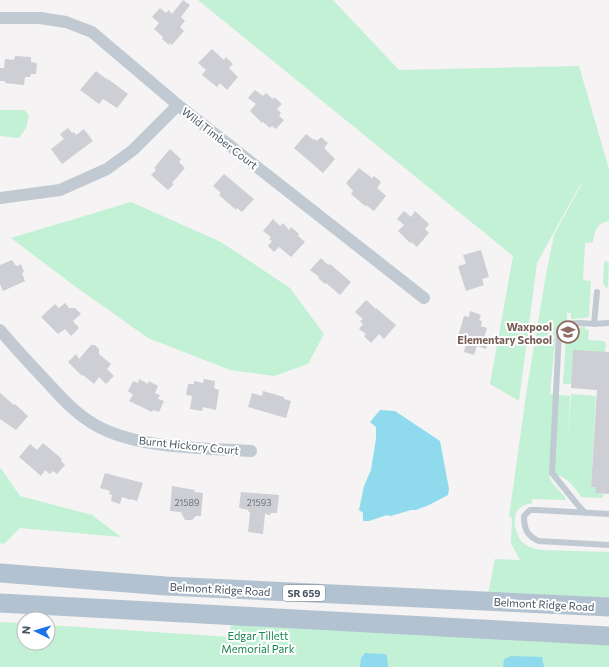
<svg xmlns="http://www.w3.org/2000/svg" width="609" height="667" viewBox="0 0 609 667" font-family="Commissioner,sans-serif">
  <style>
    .green { fill: #c3f1d5 }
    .water { fill: #90daee }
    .building { fill: #cdcfd5 }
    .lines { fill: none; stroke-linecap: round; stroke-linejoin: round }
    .service { stroke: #c1cad2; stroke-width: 6 }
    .minor { stroke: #c1cad2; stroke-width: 12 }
    .primary { stroke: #b3c2d1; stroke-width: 19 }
    .labels { text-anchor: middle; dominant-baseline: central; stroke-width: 4; stroke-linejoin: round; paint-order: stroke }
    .number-label { font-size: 9px; fill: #6b747e }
    .shield { fill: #fff; stroke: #808990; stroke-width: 1 }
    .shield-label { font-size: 10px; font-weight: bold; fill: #4a5661 }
    .street-label { font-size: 11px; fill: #4a5661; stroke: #fff }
    .education-label { font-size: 11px; font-weight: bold; fill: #785e54; stroke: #fff; text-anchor: end }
    .park-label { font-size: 11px; fill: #17864f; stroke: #fff }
  </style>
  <rect width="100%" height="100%" fill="#f5f3f3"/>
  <path class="green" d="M 198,0 L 333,0 L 399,70 L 579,66 L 609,169 L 609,221 C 596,223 595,231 593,242 L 585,243 L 583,280 L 590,281 L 591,282 L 589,317 L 584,318 L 571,319 L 571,313 L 567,313 L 567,320 L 561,323 L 556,330 L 550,394 L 570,396 L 568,439 L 571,394 L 596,396 L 591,487 L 596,487 L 596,493 L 604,494 L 602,498 L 581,497 C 577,490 567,478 560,476 C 556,476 553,476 549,476 C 553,488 564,492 566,500 L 532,499 L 532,503 C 527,504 521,506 518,510 C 511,519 516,536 523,543 C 529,547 534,549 541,550 L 609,552 L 609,605 L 487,599 L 495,559 L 520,560 L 511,543 L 512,518 L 509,517 L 527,388 L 546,274 L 554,235 L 581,185 L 592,179 L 580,185 L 537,263 L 519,401 L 490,384 L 513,256 Z
    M 0,110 L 25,110 L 29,116 L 26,128 L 19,138 L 0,136 Z
    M 131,202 L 221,242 L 290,288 L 324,334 L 308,364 L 274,376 L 230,370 L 148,338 L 76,287 L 11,238 Z
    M 606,261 L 609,263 C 608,271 609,279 608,287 L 606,288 L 603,283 L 604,263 Z
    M 585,326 L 585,329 L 589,330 L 588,340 L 604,341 L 606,344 L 605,352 L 571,384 L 563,384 L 566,336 L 572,330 Z
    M 0,467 L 20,496 L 92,515 L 121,537 L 20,528 L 4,544 L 0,543 Z
    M 232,612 L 609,632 L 609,667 L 0,667 L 0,622 L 24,623 L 24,643 L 48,643 L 48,625 L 230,637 Z"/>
  <path class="water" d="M 380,410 L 395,411 L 440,441 L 449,489 L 448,495 L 429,505 L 416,510 L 411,510 L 391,516 L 387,515 L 369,521 L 363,521 L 363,513 L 359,510 L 364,486 L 371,470 L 376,439 L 376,427 L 370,422 Z
    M 365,653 L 385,654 L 387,656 L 388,667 L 360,667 L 361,658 Z
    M 511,656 L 542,657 L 544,667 L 503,667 L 504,659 Z"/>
  <path class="building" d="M 183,0 L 190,5 L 181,17 L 185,21 L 180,27 L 184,31 L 172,45 L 170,43 L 169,45 L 162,39 L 163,37 L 154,29 L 159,23 L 152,17 L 160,8 L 166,13 L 169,10 L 172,14 Z
    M 212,49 L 224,60 L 226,57 L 233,64 L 229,68 L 238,77 L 227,90 L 220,83 L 217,87 L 202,75 L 206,70 L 198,63 Z
    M 15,56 L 31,57 L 31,62 L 37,63 L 36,74 L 31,74 L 30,77 L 25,77 L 24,85 L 5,83 L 5,81 L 0,81 L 0,68 L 4,68 L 5,59 L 14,60 Z
    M 96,71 L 108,80 L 108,79 L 128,94 L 117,108 L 103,99 L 99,104 L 80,90 Z
    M 255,90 L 263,96 L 266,93 L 273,99 L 274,97 L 282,104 L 277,109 L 281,113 L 279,116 L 284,120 L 276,129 L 272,126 L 270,128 L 263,122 L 262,123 L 250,111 L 256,104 L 248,98 Z
    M 68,128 L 72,133 L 74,132 L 76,135 L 84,129 L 93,141 L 62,164 L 51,149 L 64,139 L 60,134 Z
    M 306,134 L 314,140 L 315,139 L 317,141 L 321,137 L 328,143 L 324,148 L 335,159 L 323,173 L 294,148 Z
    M 170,149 L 181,159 L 179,162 L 185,168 L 172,183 L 174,184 L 168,190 L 151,175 L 156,170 L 154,168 Z
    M 359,168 L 372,178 L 374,176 L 381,182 L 377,188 L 386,196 L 374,211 L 366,205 L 365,206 L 351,194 L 353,191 L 346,183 Z
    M 224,174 L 254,199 L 242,212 L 237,208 L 236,210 L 219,195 L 221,193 L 213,186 Z
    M 404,211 L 411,217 L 415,211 L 429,224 L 425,229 L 429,233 L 417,247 L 411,242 L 410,243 L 398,231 L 404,225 L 397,219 Z
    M 273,219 L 280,226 L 283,223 L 289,230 L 291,227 L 299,234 L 298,236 L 305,242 L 291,257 L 279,247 L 274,252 L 268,246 L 272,241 L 269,239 L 271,237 L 263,231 Z
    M 481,250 L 489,277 L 482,279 L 484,285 L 466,291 L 458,266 L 466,264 L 463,255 Z
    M 321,258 L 328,265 L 330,264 L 351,282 L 340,295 L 326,283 L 325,284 L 318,278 L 319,277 L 310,270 Z
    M 12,260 L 15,265 L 16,265 L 17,266 L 21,264 L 24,272 L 22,273 L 25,281 L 3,291 L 0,284 L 0,265 Z
    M 366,300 L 376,309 L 376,308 L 396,325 L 384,339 L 379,334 L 371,343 L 364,336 L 366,334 L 359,329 L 363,324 L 360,321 L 363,319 L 355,312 Z
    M 65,303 L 69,308 L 75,308 L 81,314 L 73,321 L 79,328 L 71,336 L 65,329 L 58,334 L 41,317 L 55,304 L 59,308 Z
    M 470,311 L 481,315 L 479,320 L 482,321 L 481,326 L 487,328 L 484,338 L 489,340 L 486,349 L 477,346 L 474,355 L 464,352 L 466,343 L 457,340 L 464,316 L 469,317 Z
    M 91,345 L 95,345 L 99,349 L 99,354 L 111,364 L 107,369 L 114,376 L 106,384 L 99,377 L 94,384 L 83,375 L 82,376 L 68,362 L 76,354 L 79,359 Z
    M 573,350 L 609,352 L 609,494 L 595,493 L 596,487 L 591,487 L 597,390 L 571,388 Z
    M 139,379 L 148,384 L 149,381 L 158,386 L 155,393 L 160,395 L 158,399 L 164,401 L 159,412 L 153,410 L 152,412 L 129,401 L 133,395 L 128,391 L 133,381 L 138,383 Z
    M 204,379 L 215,381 L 214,388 L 219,390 L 216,410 L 203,407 L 202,411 L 190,409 L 192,396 L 186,395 L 188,384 L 194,384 L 194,381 L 203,383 Z
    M 263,391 L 284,397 L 284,399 L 291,401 L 286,418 L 248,407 L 252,393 L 262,396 Z
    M 0,393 L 14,405 L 15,404 L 28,416 L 16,430 L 0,419 Z
    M 43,443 L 62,459 L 61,461 L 65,465 L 57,474 L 53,471 L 50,474 L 45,470 L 41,476 L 19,457 L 30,444 L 37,450 Z
    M 105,473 L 143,483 L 137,501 L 131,499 L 131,500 L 122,497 L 120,504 L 111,501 L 112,495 L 109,494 L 110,491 L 100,488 Z
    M 172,486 L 195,490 L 194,492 L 203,493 L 201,516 L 196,516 L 192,520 L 185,520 L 181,512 L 170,511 Z
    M 241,492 L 279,495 L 277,513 L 271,513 L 270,515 L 265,514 L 263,534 L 248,532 L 250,512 L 248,512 L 249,510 L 239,508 Z"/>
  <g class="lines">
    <path class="service" d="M 597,292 L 594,324 L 609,323
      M 585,513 L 577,504 L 552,473 L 559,332 C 567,320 582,323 594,324
      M 609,514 L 537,510 L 530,510 L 524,516 C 524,529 527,536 539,541 L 609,545"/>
    <path class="minor" d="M 0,18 L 40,18 L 66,22 L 92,32 L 178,105 L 424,298
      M 0,198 L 60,190 L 107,169 L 133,150 L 178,105
      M 0,330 C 15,348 31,365 47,382 C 60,396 73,411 89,421 C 129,449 203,448 251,451"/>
    <path class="primary" d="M 0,573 L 166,586 L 609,607
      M 0,603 L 609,636"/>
  </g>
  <defs>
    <g id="school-ring" transform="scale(1.15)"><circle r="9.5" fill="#fff" stroke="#8d6e63" stroke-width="1.5"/><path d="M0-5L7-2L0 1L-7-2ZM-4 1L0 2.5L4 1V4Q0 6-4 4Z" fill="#8d6e63"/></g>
  </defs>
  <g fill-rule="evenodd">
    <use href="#school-ring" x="568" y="332"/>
  </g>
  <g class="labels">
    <g class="number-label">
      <text x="187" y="502">21589</text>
      <text x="259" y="502">21593</text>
    </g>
    <rect class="shield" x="283" y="585" width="42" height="16" rx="3"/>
    <g class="shield-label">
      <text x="304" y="593">SR 659</text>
    </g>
    <g class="street-label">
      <text transform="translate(220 138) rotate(38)">Wild Timber Court</text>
      <text transform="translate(189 445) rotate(6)">Burnt Hickory Court</text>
      <text transform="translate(220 589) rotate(3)">Belmont Ridge Road</text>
      <text transform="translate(544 604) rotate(3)">Belmont Ridge Road</text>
    </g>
    <g class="education-label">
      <text x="552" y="326">Waxpool<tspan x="552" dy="13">Elementary School</tspan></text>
    </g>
    <g class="park-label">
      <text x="258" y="635">Edgar Tillett<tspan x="258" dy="13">Memorial Park</tspan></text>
    </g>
  </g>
  <g transform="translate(36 631) rotate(275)"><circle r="19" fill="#ffffff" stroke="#b7bbc0"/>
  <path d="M0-3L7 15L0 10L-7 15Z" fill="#1a73e8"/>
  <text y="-6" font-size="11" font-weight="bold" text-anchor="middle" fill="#4a5661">N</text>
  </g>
</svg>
